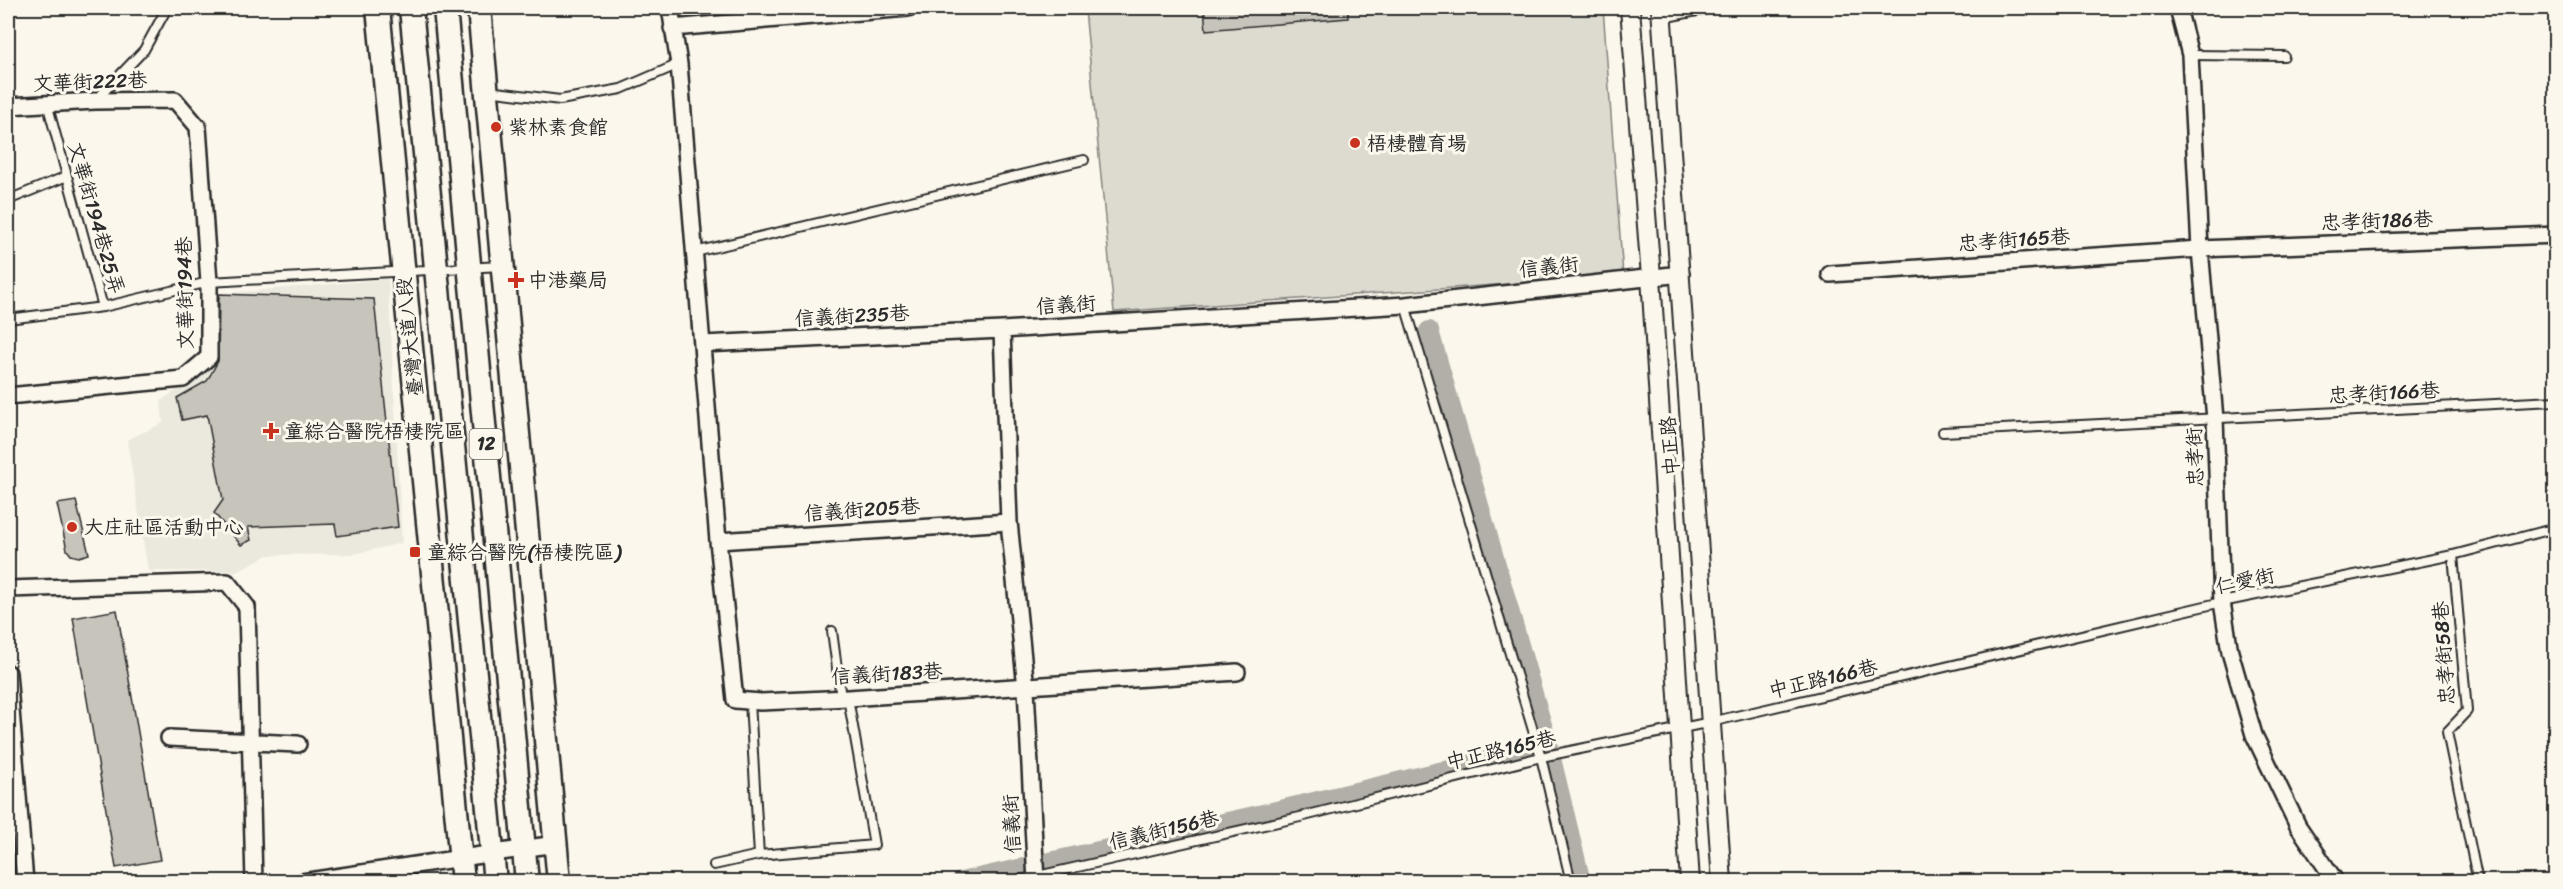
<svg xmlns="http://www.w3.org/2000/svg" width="2563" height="889" viewBox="0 0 2563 889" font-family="Sriracha,'LXGW WenKai TC',sans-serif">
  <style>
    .built { fill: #ebe8de }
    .green { fill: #dddad0; stroke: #84827e; stroke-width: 1.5 }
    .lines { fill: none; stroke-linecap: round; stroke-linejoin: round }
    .canal { stroke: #b1afa7; stroke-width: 20 }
    .building { fill: #c7c4bc; stroke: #2b2b2b; stroke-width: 1.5 }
    .service-casing { stroke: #2b2b2b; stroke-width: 12 }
    .minor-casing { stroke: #2b2b2b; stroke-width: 20 }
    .tertiary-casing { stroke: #2b2b2b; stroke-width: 22 }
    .primary-casing { stroke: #2b2b2b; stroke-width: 27 }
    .service { stroke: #fbf7ec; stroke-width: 8 }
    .minor { stroke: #fbf7ec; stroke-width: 15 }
    .tertiary { stroke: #fbf7ec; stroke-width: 18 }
    .primary { stroke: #fbf7ec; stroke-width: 22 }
    .poi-dot { fill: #c8321e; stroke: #fbf7ec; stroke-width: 2 }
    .labels { text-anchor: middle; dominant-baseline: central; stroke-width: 6; stroke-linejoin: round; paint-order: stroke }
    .shield { fill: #fbf7ec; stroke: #696865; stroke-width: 1.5 }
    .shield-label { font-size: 18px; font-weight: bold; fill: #2b2b2b }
    .street-label { font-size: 20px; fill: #2b2b2b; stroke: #fbf7ec }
    .poi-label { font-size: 20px; fill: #2b2b2b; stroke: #fbf7ec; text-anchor: start }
  </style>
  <rect width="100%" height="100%" fill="#fbf7ec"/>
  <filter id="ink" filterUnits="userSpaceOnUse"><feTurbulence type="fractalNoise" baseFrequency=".0167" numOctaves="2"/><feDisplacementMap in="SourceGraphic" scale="12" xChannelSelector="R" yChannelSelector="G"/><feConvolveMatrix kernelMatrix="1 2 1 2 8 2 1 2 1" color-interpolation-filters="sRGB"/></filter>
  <g filter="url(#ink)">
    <path class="built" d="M 388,279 L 402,543 L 354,554 L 268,555 L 237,571 L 148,571 L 127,440 L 163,423 L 161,401 L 209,367 L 206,295 Z
      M 8,832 L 13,881 L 8,881 Z"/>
    <path class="green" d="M 1109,8 L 1603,8 L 1623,276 L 1114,312 L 1085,10 Z"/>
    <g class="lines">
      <path class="canal" d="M 1429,331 L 1548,746 L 1581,882
        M 961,882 L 1272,812 L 1548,746"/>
    </g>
    <path class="building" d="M 1204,8 L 1348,8 L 1348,18 L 1206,30 Z
      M 219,294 L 374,299 L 398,527 L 337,536 L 335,524 L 248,527 L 251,540 L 241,545 L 214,513 L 223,500 L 207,415 L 182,420 L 177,398 L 207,381 L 218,361 Z
      M 76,501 L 89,554 L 79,557 L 71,555 L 67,550 L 57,504 Z
      M 117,610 L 160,860 L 116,868 L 73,618 Z"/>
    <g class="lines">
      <g class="service-casing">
        <path id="service" d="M 1662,18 L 1712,8
          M 2190,55 L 2284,56
          M 488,91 L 560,100 L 621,89 L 679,64
          M 96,100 L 144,50 L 167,8
          M 47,103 L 103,307
          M 8,200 L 67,176
          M 695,252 L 1084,160
          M 1405,305 L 1541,757 L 1571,882
          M 8,319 L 103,307 L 209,282 L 501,266
          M 1943,432 L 2556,401
          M 2453,555 L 2467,711 L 2447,732 L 2478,882
          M 832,631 L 841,698
          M 750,702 L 759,855
          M 714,865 L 759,855 L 874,845 L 848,698
          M 1011,882 L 1300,817 L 1541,757 L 1711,722 L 2222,602 L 2453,555 L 2556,528"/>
      </g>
      <g class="minor-casing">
        <path id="minor" d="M 670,8 L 679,64 L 718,541 L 735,700 L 761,702 L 848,698 L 1237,672
          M 2178,8 L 2190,55 L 2200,249 L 2215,419 L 2222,602 L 2230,652 L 2254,735 L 2298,826 L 2336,882
          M 672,28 L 908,8
          M 8,106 L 95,101 L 175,100 L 198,127 L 209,282 L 209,357 L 183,379 L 8,396
          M 1830,274 L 2200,249 L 2556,235
          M 1002,330 L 1009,522 L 1026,688 L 1036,882
          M 703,344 L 1002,330 L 1405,305 L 1681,274
          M 718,541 L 1009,522
          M 8,589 L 227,582 L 247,607 L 254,882
          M 8,673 L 25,882
          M 169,738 L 298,744
          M 302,882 L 555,844"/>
      </g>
      <g class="tertiary-casing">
        <path id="tertiary" d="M 1630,8 L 1651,277 L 1690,882
          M 1661,8 L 1722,882"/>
      </g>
      <g class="primary-casing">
        <path id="primary" d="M 378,8 L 463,882
          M 411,8 L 495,882
          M 445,8 L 527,882
          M 479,8 L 559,882"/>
      </g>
      <use href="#service" class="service"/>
      <use href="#minor" class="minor"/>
      <use href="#tertiary" class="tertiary"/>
      <use href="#primary" class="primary"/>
    </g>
  </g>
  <g class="poi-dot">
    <circle cx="496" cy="127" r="6"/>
    <circle cx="1355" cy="143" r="6"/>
    <path d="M513 271h6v6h6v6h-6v6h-6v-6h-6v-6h6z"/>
    <path d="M268 422h6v6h6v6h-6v6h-6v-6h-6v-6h6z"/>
    <circle cx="72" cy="527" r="6"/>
    <rect x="409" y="546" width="12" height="12" rx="3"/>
  </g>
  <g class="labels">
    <rect class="shield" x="469.5" y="429" width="33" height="30" rx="4.5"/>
    <g class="shield-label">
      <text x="486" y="444">12</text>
    </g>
    <g class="street-label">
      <text transform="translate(90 82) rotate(-2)">文華街222巷</text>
      <text transform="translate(96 218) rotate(74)">文華街194巷25弄</text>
      <text transform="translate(2377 221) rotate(-2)">忠孝街186巷</text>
      <text transform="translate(2014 240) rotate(-4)">忠孝街165巷</text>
      <text transform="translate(1549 267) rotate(-6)">信義街</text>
      <text transform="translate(185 293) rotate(-91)">文華街194巷</text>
      <text transform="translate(1066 305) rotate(-4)">信義街</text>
      <text transform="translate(852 316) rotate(-3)">信義街235巷</text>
      <text transform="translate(410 337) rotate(-96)">臺灣大道八段</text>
      <text transform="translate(2384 393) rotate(-3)">忠孝街166巷</text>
      <text transform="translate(1670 446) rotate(-94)">中正路</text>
      <text transform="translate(2195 457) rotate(-92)">忠孝街</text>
      <text transform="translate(862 510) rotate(-4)">信義街205巷</text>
      <text transform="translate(2245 581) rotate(-12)">仁愛街</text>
      <text transform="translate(2444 653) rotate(-94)">忠孝街58巷</text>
      <text transform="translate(887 674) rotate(-3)">信義街183巷</text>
      <text transform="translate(1823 679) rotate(-13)">中正路166巷</text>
      <text transform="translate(1501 750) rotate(-13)">中正路165巷</text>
      <text transform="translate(1012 824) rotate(-93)">信義街</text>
      <text transform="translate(1164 830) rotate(-13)">信義街156巷</text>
    </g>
    <g class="poi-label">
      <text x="508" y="127">紫林素食館</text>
      <text x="1367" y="143">梧棲體育場</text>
      <text x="528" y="280">中港藥局</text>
      <text x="284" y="431">童綜合醫院梧棲院區</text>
      <text x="84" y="527">大庄社區活動中心</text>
      <text x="427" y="552">童綜合醫院(梧棲院區)</text>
    </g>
  </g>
  <rect width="2563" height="889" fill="none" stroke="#fbf7ec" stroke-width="30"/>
  <rect x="15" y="15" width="2533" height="859" fill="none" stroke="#2b2b2b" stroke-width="2" filter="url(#ink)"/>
</svg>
